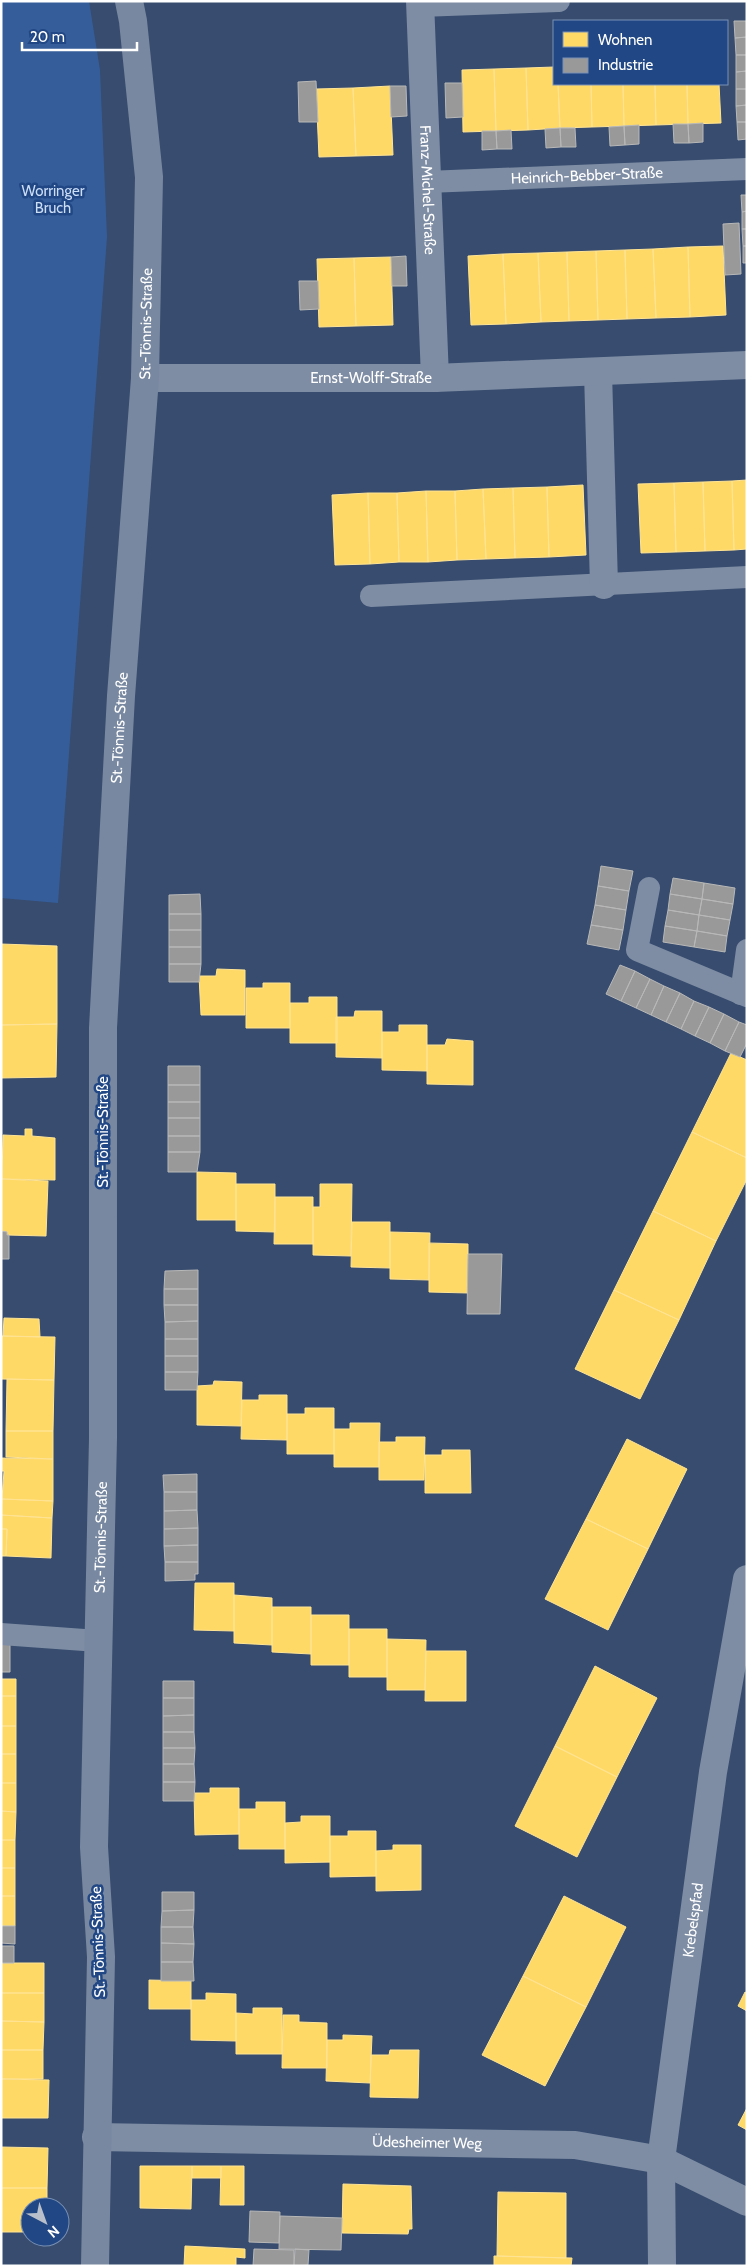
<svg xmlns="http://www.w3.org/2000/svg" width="748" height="2267" viewBox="0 0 748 2267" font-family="Cabin,sans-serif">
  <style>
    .green { fill: #355d9a }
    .homes { fill: #ffd966; stroke: #ffe494 }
    .industry { fill: #999; stroke: #b8b8b8 }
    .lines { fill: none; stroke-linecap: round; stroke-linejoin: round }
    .service { stroke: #7e8da4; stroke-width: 22 }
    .minor { stroke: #7e8da4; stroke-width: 28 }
    .secondary { stroke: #7888a0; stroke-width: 28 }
    .labels { text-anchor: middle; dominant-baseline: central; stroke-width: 5; stroke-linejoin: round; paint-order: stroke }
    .street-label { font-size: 15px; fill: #fff; stroke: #214784 }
    .park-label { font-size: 15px; fill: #cddef7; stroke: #214784 }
  </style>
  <rect width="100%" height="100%" fill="#374c6e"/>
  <path class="green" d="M 1,1 L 89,1 L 100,70 L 107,237 L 58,903 L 1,898 Z"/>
  <path class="homes" d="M 554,67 L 554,84 L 558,84 L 560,128 L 528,130 L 526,68 Z
    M 526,68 L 528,130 L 496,131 L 494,69 Z
    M 494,69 L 496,131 L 463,132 L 462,70 Z
    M 558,84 L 591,84 L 592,127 L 560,128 Z
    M 591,84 L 623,84 L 624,126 L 592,127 Z
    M 623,84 L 655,84 L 656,125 L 624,126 Z
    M 655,84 L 687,84 L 688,124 L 656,125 Z
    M 687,84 L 719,84 L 721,123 L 688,124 Z
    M 390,86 L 393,155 L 356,156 L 353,88 Z
    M 353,88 L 356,156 L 319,157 L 316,89 Z
    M 723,246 L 726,315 L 690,317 L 688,247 Z
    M 688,247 L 690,317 L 656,318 L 653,249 Z
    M 653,249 L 656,318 L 627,319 L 625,250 Z
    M 625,250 L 627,319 L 598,320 L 596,251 Z
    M 596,251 L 598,320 L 569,321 L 567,252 Z
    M 567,252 L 569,321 L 541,322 L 538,253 Z
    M 538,253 L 541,322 L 506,324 L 503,254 Z
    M 503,254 L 506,324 L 471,325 L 468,256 Z
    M 391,257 L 393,325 L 356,326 L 354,258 Z
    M 354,258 L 356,326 L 319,327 L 317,259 Z
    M 747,480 L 747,549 L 734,550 L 732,481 Z
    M 732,481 L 734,550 L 705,551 L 703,482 Z
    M 703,482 L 705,551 L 676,552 L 674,483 Z
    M 674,483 L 676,552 L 641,553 L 638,484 Z
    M 583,485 L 586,555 L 549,557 L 547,487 Z
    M 547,487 L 549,557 L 515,558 L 513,488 Z
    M 513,488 L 515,558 L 486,559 L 483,489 Z
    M 483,489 L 486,559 L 457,560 L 455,491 Z
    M 426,491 L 455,491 L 457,560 L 428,562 Z
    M 426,491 L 428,562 L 399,562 L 397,493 Z
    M 368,493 L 370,564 L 335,565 L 332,495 Z
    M 368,493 L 397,493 L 399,562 L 370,564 Z
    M 1,944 L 57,946 L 57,1024 L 1,1025 Z
    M 217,969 L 245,970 L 245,1015 L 201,1015 L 199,976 L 216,976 Z
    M 263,983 L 290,983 L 290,1028 L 246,1028 L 246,988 L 263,988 Z
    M 309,997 L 337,997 L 337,1043 L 290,1043 L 290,1003 L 309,1003 Z
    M 355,1011 L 382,1011 L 382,1058 L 336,1057 L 336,1017 L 354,1017 Z
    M 57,1024 L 56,1077 L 1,1078 L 1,1025 Z
    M 399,1025 L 427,1025 L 427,1071 L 382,1070 L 382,1032 L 399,1032 Z
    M 447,1039 L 473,1041 L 473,1085 L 427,1084 L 427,1045 L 445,1045 Z
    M 731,1053 L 747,1060 L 747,1158 L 692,1132 Z
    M 25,1129 L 32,1129 L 32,1136 L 55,1138 L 55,1180 L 2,1179 L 3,1135 L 25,1136 Z
    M 692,1132 L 747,1158 L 747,1179 L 716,1241 L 653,1211 Z
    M 197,1172 L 236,1173 L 236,1220 L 197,1220 Z
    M 1,1179 L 48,1181 L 46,1236 L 7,1235 L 7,1232 L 1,1231 Z
    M 236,1184 L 275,1184 L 275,1232 L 236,1231 Z
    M 320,1184 L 352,1184 L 351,1256 L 313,1255 L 313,1207 L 320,1207 Z
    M 275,1197 L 313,1197 L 313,1244 L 274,1244 Z
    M 653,1211 L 716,1241 L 679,1320 L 614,1290 Z
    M 352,1222 L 390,1222 L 390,1268 L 351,1267 Z
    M 390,1232 L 430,1233 L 429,1280 L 390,1279 Z
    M 429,1243 L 468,1244 L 468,1293 L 429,1292 Z
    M 614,1290 L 679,1320 L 640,1399 L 575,1369 Z
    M 4,1318 L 39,1319 L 40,1337 L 3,1336 Z
    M 1,1336 L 55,1337 L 54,1380 L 1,1379 Z
    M 7,1379 L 54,1380 L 53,1431 L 6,1431 Z
    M 214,1381 L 242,1382 L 241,1426 L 197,1425 L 197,1386 L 213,1385 Z
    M 259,1395 L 287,1395 L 287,1440 L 241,1439 L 242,1400 L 259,1400 Z
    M 305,1408 L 334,1408 L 334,1454 L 287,1454 L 287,1414 L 305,1414 Z
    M 350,1423 L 380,1423 L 379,1467 L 334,1467 L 334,1429 L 350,1429 Z
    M 6,1431 L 53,1431 L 53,1459 L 6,1457 Z
    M 396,1437 L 425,1437 L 424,1480 L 379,1480 L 379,1442 L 396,1442 Z
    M 627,1439 L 687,1469 L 648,1549 L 586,1519 Z
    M 442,1450 L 470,1450 L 471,1493 L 425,1493 L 425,1455 L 442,1455 Z
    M 1,1458 L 53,1459 L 53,1501 L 2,1499 L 4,1471 L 1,1471 Z
    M 2,1499 L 53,1501 L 52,1518 L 1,1515 Z
    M 1,1515 L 52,1518 L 51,1558 L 6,1556 L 7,1529 L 1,1529 Z
    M 586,1519 L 648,1549 L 608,1630 L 545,1599 Z
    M 1,1529 L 7,1529 L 6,1556 L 1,1556 Z
    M 195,1583 L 234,1583 L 234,1631 L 194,1630 Z
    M 234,1595 L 272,1598 L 272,1645 L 234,1643 Z
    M 272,1607 L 311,1607 L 311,1654 L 272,1652 Z
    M 311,1615 L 349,1615 L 349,1665 L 311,1665 Z
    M 349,1629 L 387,1629 L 387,1677 L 349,1677 Z
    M 387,1639 L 426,1640 L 425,1690 L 387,1690 Z
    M 426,1651 L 466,1651 L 466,1701 L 425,1701 Z
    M 595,1666 L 657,1698 L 617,1777 L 555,1746 Z
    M 1,1679 L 16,1679 L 16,1696 L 1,1696 Z
    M 1,1696 L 16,1696 L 16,1726 L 1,1726 Z
    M 1,1726 L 16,1726 L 16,1754 L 1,1754 Z
    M 555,1746 L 617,1777 L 577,1857 L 515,1826 Z
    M 1,1754 L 16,1754 L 16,1783 L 1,1783 Z
    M 1,1783 L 16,1783 L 16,1812 L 1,1811 Z
    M 210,1788 L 239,1788 L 239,1834 L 195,1835 L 194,1793 L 210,1793 Z
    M 256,1802 L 285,1802 L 285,1849 L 239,1849 L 239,1809 L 256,1809 Z
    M 1,1811 L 16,1812 L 15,1840 L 1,1840 Z
    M 301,1816 L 330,1816 L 330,1862 L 285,1863 L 285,1823 L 301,1822 Z
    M 348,1831 L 376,1831 L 376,1876 L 330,1877 L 330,1836 L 348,1836 Z
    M 1,1840 L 15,1840 L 15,1868 L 1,1868 Z
    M 393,1845 L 421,1845 L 421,1890 L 376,1891 L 376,1851 L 393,1850 Z
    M 1,1868 L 15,1868 L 15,1896 L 1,1896 Z
    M 1,1896 L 15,1896 L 15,1926 L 1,1926 Z
    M 564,1896 L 626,1927 L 586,2007 L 523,1976 Z
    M 1,1963 L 44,1963 L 44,1993 L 1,1993 Z
    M 523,1976 L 586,2007 L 545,2086 L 482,2055 Z
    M 149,1980 L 191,1981 L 191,2009 L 149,2009 Z
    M 745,1992 L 747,1993 L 747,2011 L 738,2006 Z
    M 1,1993 L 44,1993 L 44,2022 L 1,2021 Z
    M 206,1993 L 236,1994 L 236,2041 L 191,2040 L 191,2000 L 206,2000 Z
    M 253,2008 L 282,2008 L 282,2054 L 236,2054 L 236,2013 L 253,2014 Z
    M 283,2015 L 299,2015 L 299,2022 L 327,2023 L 327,2068 L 282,2068 Z
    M 1,2021 L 44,2022 L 43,2050 L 1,2050 Z
    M 343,2035 L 372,2036 L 370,2083 L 326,2081 L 327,2040 L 343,2040 Z
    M 1,2050 L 43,2050 L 43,2079 L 1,2079 Z
    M 390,2050 L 419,2050 L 418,2098 L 370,2097 L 371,2055 L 389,2055 Z
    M 1,2079 L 49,2080 L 48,2118 L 1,2118 Z
    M 747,2108 L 747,2130 L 738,2125 Z
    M 1,2147 L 48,2148 L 47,2188 L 1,2188 Z
    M 140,2166 L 192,2166 L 191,2209 L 140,2208 Z
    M 192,2166 L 221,2166 L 221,2178 L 192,2178 Z
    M 221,2166 L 244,2166 L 244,2205 L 220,2205 Z
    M 343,2184 L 411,2186 L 412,2229 L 409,2229 L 408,2234 L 342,2233 Z
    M 1,2188 L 47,2188 L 47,2207 L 30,2207 L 30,2232 L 1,2232 Z
    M 498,2192 L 566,2193 L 566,2258 L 497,2256 Z
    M 185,2246 L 245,2249 L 245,2258 L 236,2257 L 236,2266 L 184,2266 Z
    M 494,2256 L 572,2258 L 571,2266 L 494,2266 Z"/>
  <path class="industry" d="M 734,21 L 747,21 L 747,37 L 735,38 Z
    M 747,37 L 747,55 L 736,55 L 735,38 Z
    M 736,55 L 747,55 L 747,71 L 736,72 Z
    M 747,71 L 747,89 L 736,89 L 736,72 Z
    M 316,81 L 318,122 L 299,122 L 298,82 Z
    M 445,83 L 462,83 L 463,117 L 446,118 Z
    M 390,86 L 406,86 L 407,116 L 391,117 Z
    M 736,89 L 747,89 L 747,105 L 736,106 Z
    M 747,105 L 747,122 L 737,122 L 736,106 Z
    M 737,122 L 747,122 L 747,139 L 738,140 Z
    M 703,123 L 703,142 L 689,143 L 688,124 Z
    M 673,124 L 688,124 L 689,143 L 674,143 Z
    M 639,125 L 639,144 L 625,145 L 624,126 Z
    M 624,126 L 625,145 L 610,146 L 609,127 Z
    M 560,128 L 561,147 L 546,148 L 545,129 Z
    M 560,128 L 575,128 L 576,147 L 561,147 Z
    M 511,130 L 512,149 L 497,149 L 496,131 Z
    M 482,131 L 496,131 L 497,149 L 482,150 Z
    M 741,195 L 747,195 L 747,211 L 742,212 Z
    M 747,211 L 747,229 L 742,229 L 742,212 Z
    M 739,223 L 741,274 L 725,275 L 723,224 Z
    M 742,229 L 747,229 L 747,246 L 743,246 Z
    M 743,246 L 747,246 L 747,263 L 743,263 Z
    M 406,256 L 407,286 L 392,286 L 391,257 Z
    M 299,281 L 318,281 L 319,309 L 300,310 Z
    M 601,866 L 633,871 L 629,891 L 598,886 Z
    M 673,878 L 704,883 L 702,899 L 670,894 Z
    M 704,883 L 735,888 L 733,904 L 702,899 Z
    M 598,886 L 629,891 L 626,910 L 595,905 Z
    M 200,894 L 201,914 L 169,914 L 169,895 Z
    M 670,894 L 702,899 L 699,915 L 668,910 Z
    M 702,899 L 733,904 L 730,920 L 699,915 Z
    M 595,905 L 626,910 L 623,930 L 591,925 Z
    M 668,910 L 699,915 L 697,931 L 665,926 Z
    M 169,914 L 201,914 L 201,930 L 169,930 Z
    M 699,915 L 730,920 L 727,936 L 697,931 Z
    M 591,925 L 623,930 L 619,950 L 587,944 Z
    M 665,926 L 697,931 L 694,947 L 663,942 Z
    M 169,930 L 201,930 L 201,947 L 169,947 Z
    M 697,931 L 727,936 L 725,952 L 694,947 Z
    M 169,947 L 201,947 L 201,964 L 169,964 Z
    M 169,964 L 201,964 L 199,982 L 169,982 Z
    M 620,965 L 635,971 L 621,1001 L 606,994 Z
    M 635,971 L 650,979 L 636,1008 L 621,1001 Z
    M 650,979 L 664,986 L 651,1015 L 636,1008 Z
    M 664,986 L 680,993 L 666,1022 L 651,1015 Z
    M 680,993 L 694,1001 L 681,1029 L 666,1022 Z
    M 694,1001 L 709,1007 L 695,1036 L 681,1029 Z
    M 709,1007 L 724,1014 L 710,1043 L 695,1036 Z
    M 724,1014 L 739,1022 L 725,1051 L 710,1043 Z
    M 739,1022 L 747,1025 L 747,1043 L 740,1057 L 725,1051 Z
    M 168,1066 L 200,1066 L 200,1085 L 168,1085 Z
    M 168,1085 L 200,1085 L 200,1102 L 168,1102 Z
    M 168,1102 L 200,1102 L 200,1118 L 168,1118 Z
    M 168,1118 L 200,1118 L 200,1136 L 168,1136 Z
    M 168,1136 L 200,1136 L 200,1152 L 168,1152 Z
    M 168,1152 L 200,1152 L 197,1172 L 168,1172 Z
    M 1,1231 L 7,1232 L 7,1235 L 9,1235 L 9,1259 L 1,1259 Z
    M 468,1254 L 502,1254 L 500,1314 L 467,1314 Z
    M 198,1270 L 198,1289 L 164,1289 L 165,1271 Z
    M 164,1289 L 198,1289 L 198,1305 L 164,1305 Z
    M 164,1305 L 198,1305 L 198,1321 L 165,1322 Z
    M 198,1321 L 198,1339 L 165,1339 L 165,1322 Z
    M 165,1339 L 198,1339 L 198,1356 L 165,1356 Z
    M 165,1356 L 198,1356 L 198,1372 L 165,1372 Z
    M 165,1372 L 198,1372 L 197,1390 L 165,1390 Z
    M 197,1474 L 197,1492 L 164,1492 L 163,1475 Z
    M 164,1492 L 197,1492 L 197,1510 L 164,1511 Z
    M 197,1510 L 198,1528 L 164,1529 L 164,1511 Z
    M 198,1528 L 198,1545 L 164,1546 L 164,1529 Z
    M 198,1545 L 198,1562 L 165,1562 L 164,1546 Z
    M 165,1562 L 198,1562 L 198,1574 L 195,1574 L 195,1580 L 165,1581 Z
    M 1,1643 L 10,1643 L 10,1672 L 1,1672 Z
    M 163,1681 L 194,1681 L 194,1698 L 163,1698 Z
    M 163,1698 L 194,1698 L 194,1715 L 163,1716 Z
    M 194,1715 L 194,1732 L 163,1732 L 163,1716 Z
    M 163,1732 L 194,1732 L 195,1748 L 163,1748 Z
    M 163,1748 L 195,1748 L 194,1764 L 163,1764 Z
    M 163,1764 L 194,1764 L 195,1782 L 163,1782 Z
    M 163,1782 L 195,1782 L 194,1801 L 163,1801 Z
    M 162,1892 L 194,1892 L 194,1910 L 162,1911 Z
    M 194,1910 L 193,1927 L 161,1927 L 162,1911 Z
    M 1,1926 L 15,1926 L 15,1944 L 1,1943 Z
    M 161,1927 L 193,1927 L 194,1944 L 161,1943 Z
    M 161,1943 L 194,1944 L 193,1962 L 161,1962 Z
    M 1,1946 L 14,1946 L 14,1963 L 1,1963 Z
    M 161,1962 L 193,1962 L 194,1981 L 161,1981 Z
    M 250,2211 L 280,2212 L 279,2243 L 249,2242 Z
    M 280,2216 L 342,2218 L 341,2250 L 279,2249 Z
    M 254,2249 L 294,2250 L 294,2266 L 253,2266 Z
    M 295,2249 L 309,2250 L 308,2265 L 294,2266 Z"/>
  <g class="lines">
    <g class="service">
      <path d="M 420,6 L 559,1"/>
      <path id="s1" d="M 427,182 L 747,169"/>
      <path d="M 371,596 L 747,577"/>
      <path d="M 649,888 L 637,950 L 747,996"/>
      <path d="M 741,994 L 747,950"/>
      <path d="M 1,1634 L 98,1641"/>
    </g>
    <g class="minor">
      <path id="s2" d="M 420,1 L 435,378"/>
      <path d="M 598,372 L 604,585"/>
      <path id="s3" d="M 145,378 L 435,378 L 747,365"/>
      <path id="s4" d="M 96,2137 L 575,2145 L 661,2160 L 747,2202"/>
      <path id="s5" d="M 662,2266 L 661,2160 L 713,1772 L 747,1579"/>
    </g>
    <path class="secondary" id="s6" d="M 95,2266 L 101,1957 L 94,1847 L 103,1438 L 103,1028 L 121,696 L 145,378 L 149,177 L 133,21 L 129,1"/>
  </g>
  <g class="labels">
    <g class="street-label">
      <text stroke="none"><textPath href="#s1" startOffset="160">Heinrich-Bebber-Straße</textPath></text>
      <text stroke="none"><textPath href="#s2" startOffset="189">Franz-Michel-Straße</textPath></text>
      <text stroke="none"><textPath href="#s6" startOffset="1944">St.-Tönnis-Straße</textPath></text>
      <text stroke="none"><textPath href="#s3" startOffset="226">Ernst-Wolff-Straße</textPath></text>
      <text stroke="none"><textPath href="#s6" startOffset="1539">St.-Tönnis-Straße</textPath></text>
      <text transform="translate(103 1132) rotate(-90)">St.-Tönnis-Straße</text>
      <text stroke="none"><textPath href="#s6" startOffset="729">St.-Tönnis-Straße</textPath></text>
      <text stroke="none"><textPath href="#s5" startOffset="348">Krebelspfad</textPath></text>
      <text transform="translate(98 1942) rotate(-92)">St.-Tönnis-Straße</text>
      <text stroke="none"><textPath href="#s4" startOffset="331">Üdesheimer Weg</textPath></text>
    </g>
    <g class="park-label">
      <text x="53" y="191">Worringer<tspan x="53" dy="17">Bruch</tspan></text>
    </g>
  </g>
  <rect width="748" height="2267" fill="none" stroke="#ffffff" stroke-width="5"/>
  <rect x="553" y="20" width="175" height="65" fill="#214784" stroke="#7a91b5"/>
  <rect x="563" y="32" width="25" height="15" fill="#ffd966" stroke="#7a91b5"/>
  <text x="598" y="45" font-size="15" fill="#ffffff">Wohnen</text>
  <rect x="563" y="58" width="25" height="15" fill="#999999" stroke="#7a91b5"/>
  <text x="598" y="70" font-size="15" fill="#ffffff">Industrie</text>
  <g transform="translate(45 2222) rotate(139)"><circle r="24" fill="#214784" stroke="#7a91b5"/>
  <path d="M0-4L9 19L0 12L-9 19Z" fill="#b9c0cc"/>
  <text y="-8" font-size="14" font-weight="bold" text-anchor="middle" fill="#ffffff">N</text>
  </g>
  <path d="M22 42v8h115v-8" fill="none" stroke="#ffffff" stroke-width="2.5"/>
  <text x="30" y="42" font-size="15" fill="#ffffff" stroke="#214784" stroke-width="4" paint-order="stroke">20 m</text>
</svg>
